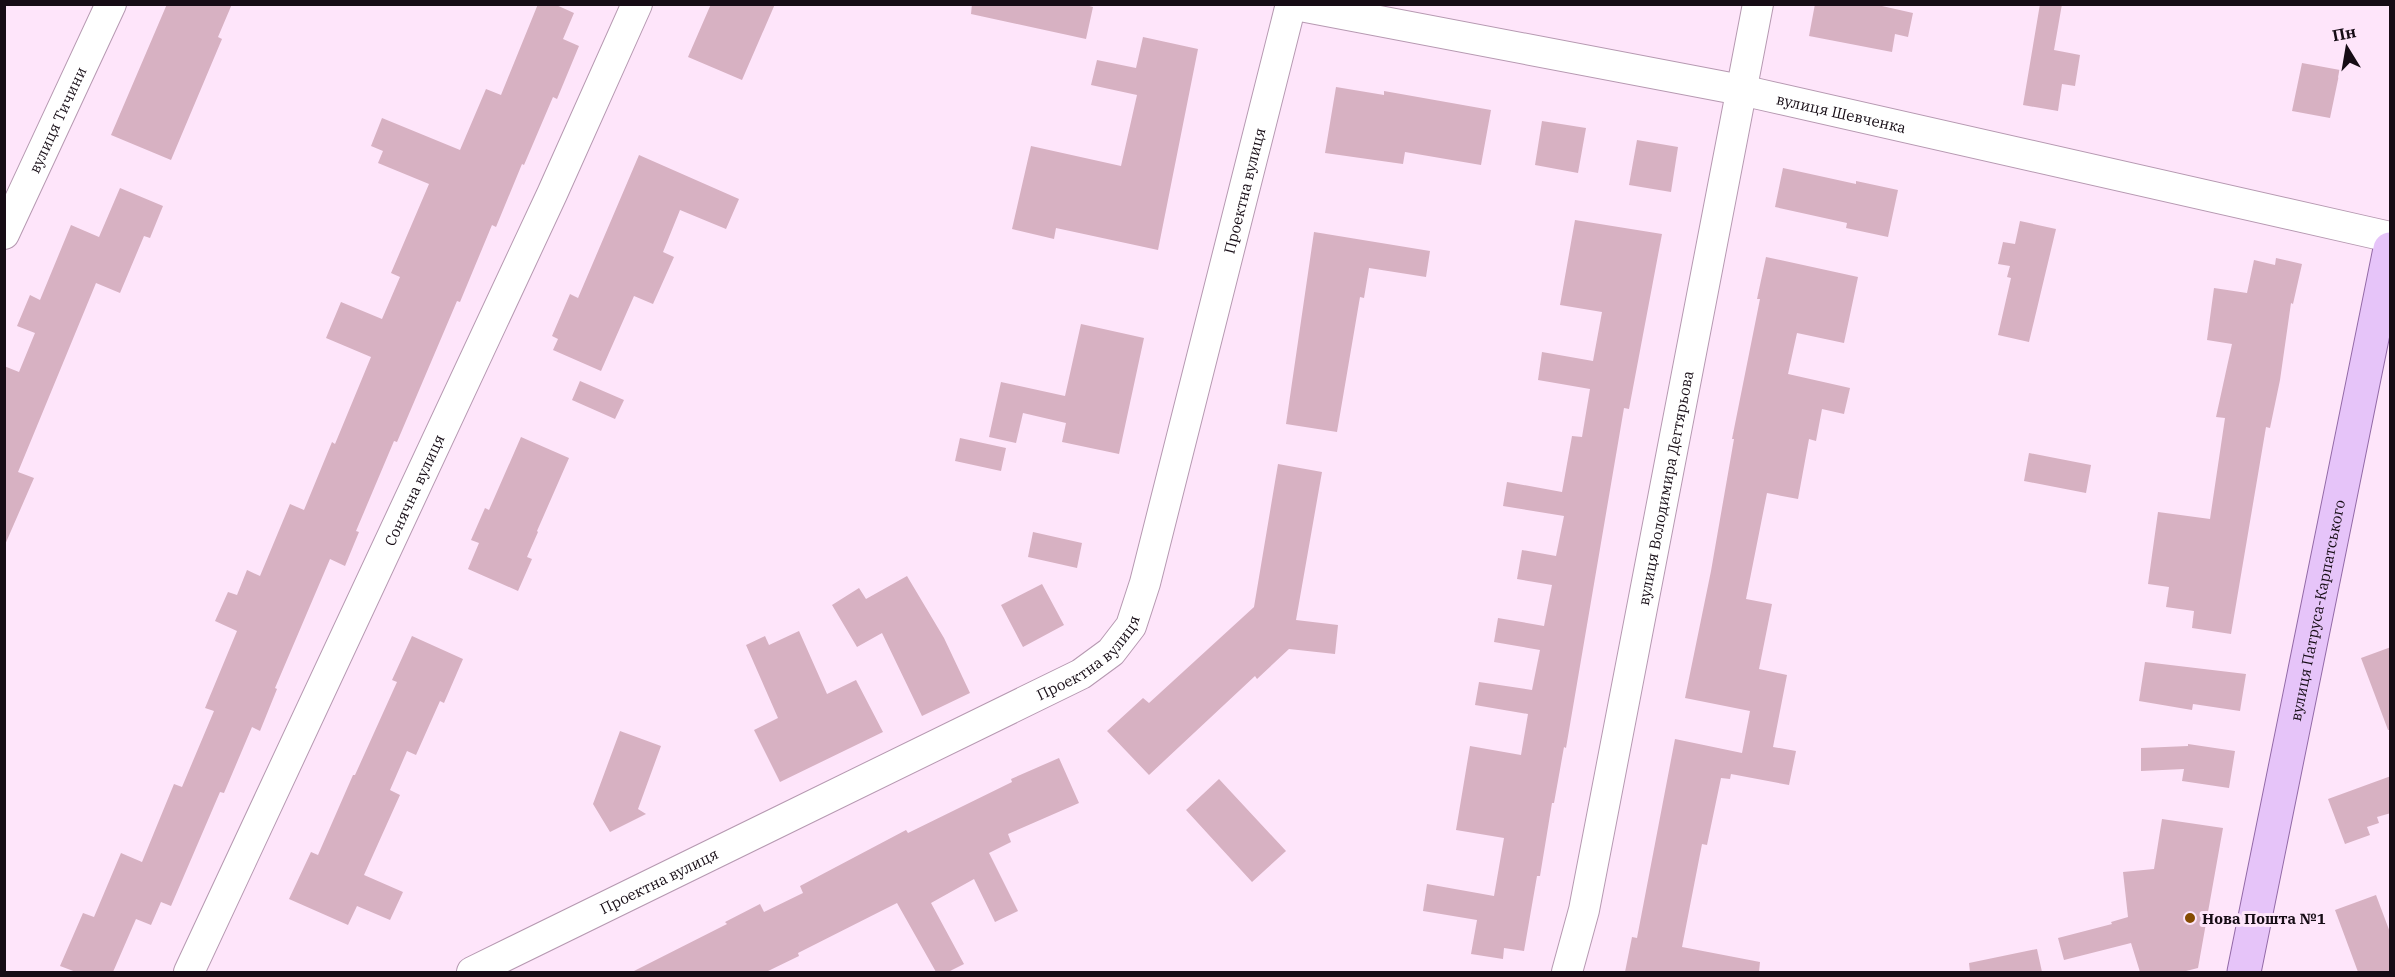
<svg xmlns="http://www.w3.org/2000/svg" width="2395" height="977" viewBox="0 0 2395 977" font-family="'IBM Plex Serif',serif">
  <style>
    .building { fill: #d7b1c2 }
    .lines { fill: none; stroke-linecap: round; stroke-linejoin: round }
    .minor-casing { stroke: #b699b1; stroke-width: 32 }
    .major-casing { stroke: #936aa7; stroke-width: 35 }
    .minor { stroke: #fff; stroke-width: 30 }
    .major { stroke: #e6c4f9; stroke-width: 33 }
    .poi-dot { fill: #854b01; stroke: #fee5fa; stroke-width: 2 }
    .labels { text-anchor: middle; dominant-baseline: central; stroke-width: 6; stroke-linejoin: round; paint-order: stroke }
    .street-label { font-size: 15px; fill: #160c15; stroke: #fee5fa }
    .poi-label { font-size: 15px; font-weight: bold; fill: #160c15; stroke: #fee5fa; text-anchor: start }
  </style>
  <rect width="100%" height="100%" fill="#fee5fa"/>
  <path class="building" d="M 167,4 L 232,4 L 218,37 L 222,39 L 171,160 L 111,135 Z
    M 538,4 L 554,4 L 574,13 L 563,39 L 579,46 L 557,99 L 553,97 L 524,165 L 522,164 L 496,227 L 492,225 L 460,302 L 457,301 L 397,442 L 394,441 L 356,531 L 359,532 L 345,566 L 330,559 L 275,688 L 277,689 L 260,731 L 252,727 L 224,793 L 220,792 L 171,906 L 161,902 L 151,925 L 136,919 L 113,972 L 76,972 L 60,966 L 83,913 L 94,917 L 121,853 L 142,862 L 174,784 L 182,787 L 214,711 L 205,708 L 237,631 L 215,621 L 228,592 L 237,595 L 247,570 L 260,576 L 290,504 L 304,510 L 332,442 L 335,444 L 371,357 L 326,338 L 341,302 L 382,319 L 400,277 L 391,273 L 429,184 L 378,163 L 383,151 L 371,146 L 382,118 L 460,150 L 486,89 L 501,95 Z
    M 711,4 L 775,4 L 742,80 L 688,57 Z
    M 972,4 L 1082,4 L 1093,7 L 1086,39 L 971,14 Z
    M 1815,4 L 1873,4 L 1913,13 L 1908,37 L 1895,34 L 1892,52 L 1809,36 Z
    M 2040,4 L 2062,4 L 2054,50 L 2080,55 L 2075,86 L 2062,84 L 2058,111 L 2023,105 Z
    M 1143,37 L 1198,49 L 1158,250 L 1056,228 L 1054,239 L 1012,229 L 1031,146 L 1121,166 L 1137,95 L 1091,85 L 1097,60 L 1136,68 Z
    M 2302,63 L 2340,70 L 2330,118 L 2292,111 Z
    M 1336,87 L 1384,95 L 1384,91 L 1491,110 L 1481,165 L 1405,152 L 1403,164 L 1325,153 Z
    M 1542,121 L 1586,128 L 1578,173 L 1535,165 Z
    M 1637,140 L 1678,147 L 1671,192 L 1629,185 Z
    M 639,155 L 739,199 L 726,229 L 680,210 L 663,252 L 674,257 L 653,304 L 634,296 L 601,371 L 553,350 L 558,339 L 552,336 L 570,294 L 578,298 Z
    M 1783,168 L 1856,184 L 1856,181 L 1898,190 L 1888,237 L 1846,228 L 1847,223 L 1775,207 Z
    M 120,188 L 163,206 L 150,238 L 144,236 L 120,293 L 96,283 L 18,472 L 34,478 L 4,547 L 4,366 L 19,372 L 35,333 L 17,326 L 30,295 L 40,300 L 71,225 L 99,237 Z
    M 1575,220 L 1662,234 L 1629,409 L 1624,408 L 1566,748 L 1564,747 L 1554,803 L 1552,803 L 1540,876 L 1537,876 L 1524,951 L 1504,948 L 1503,959 L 1471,954 L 1477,920 L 1423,911 L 1427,884 L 1494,896 L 1504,838 L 1456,830 L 1470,746 L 1521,755 L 1528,714 L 1475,705 L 1479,682 L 1532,690 L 1540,650 L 1494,642 L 1498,618 L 1544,626 L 1552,585 L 1517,579 L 1522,550 L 1556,556 L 1564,516 L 1503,506 L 1507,482 L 1562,492 L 1572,436 L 1582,437 L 1590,389 L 1538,380 L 1542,352 L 1593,361 L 1602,312 L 1560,305 Z
    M 2020,221 L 2056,229 L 2029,342 L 1998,335 L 2011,278 L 2007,277 L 2010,266 L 1998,264 L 2003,242 L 2015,244 Z
    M 1314,232 L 1430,251 L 1426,277 L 1369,268 L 1364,298 L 1360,297 L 1337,432 L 1286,424 Z
    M 1766,257 L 1858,277 L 1844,343 L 1797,333 L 1788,374 L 1850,388 L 1844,414 L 1822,409 L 1816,441 L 1809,439 L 1798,499 L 1767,493 L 1746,599 L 1772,604 L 1759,669 L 1787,675 L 1773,747 L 1796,751 L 1789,785 L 1731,774 L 1730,779 L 1721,778 L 1707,845 L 1702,844 L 1682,947 L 1760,962 L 1759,972 L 1625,972 L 1632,937 L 1637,938 L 1675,739 L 1742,753 L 1750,711 L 1685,698 L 1711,571 L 1734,439 L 1732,439 L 1760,299 L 1757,299 Z
    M 2276,258 L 2302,264 L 2293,304 L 2291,303 L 2280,380 L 2270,428 L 2266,427 L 2231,634 L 2192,628 L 2194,611 L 2166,607 L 2169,587 L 2148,584 L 2158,512 L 2210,519 L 2225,418 L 2216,417 L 2232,344 L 2207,340 L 2214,288 L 2247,293 L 2254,260 L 2275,265 Z
    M 1081,324 L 1144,338 L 1119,454 L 1062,442 L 1066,423 L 1023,413 L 1016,443 L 989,437 L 1001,382 L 1065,396 Z
    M 580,381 L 624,400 L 615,419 L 572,400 Z
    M 521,437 L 569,458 L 537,531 L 538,532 L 527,557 L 532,559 L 518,591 L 468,569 L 479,543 L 471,540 L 485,508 L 489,510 Z
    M 960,438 L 1006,448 L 1001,471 L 955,461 Z
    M 2029,453 L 2091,465 L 2086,493 L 2024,481 Z
    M 1278,464 L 1322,472 L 1296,620 L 1338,625 L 1335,654 L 1289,649 L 1257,679 L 1255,676 L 1149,775 L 1107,731 L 1143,698 L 1149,703 L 1254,607 Z
    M 1033,532 L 1082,543 L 1077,568 L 1028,557 Z
    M 907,576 L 944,638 L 970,693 L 922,716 L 882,633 L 857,647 L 832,605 L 859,588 L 866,599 Z
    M 1042,584 L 1064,625 L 1023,647 L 1001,605 Z
    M 799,631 L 827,694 L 856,680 L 883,732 L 780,782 L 754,730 L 778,718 L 746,645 L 765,636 L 769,645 Z
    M 412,636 L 463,659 L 444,703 L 440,701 L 416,755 L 407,751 L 390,790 L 400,795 L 364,875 L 403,892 L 390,920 L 357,906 L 348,925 L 289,899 L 311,852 L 318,855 L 353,775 L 355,775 L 397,682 L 392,680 Z
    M 2391,647 L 2391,730 L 2388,730 L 2361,658 Z
    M 2145,662 L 2246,674 L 2240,711 L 2193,704 L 2192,710 L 2139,701 Z
    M 620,731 L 661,746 L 638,809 L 646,814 L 610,832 L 593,804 Z
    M 2188,744 L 2235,751 L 2229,788 L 2182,781 L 2184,769 L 2141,771 L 2141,748 L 2188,746 Z
    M 1059,758 L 1079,803 L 1008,834 L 1011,842 L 989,853 L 1018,911 L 995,922 L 974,879 L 931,903 L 964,964 L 948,972 L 936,972 L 897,903 L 798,953 L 799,956 L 766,972 L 632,972 L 727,924 L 725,922 L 760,904 L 764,912 L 803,893 L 800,886 L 906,830 L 908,833 L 1012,782 L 1011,779 Z
    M 2391,776 L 2391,813 L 2377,817 L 2379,823 L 2367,827 L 2370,835 L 2345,844 L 2328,799 Z
    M 1219,779 L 1286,851 L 1252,882 L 1186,810 Z
    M 2162,819 L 2223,828 L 2198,968 L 2182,972 L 2140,972 L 2131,943 L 2064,960 L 2058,938 L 2112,924 L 2111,922 L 2128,917 L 2123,872 L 2154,869 Z
    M 2376,895 L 2391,935 L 2391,972 L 2358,972 L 2335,910 Z
    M 2037,949 L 2042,972 L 1970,972 L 1969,963 Z"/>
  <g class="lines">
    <g class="minor-casing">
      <g id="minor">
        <path id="s1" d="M 1290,4 L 1741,90 L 2390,237"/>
        <path id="s2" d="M 4,234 L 111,4"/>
        <path id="s3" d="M 189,972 L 552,194 L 637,4"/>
        <path id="s4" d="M 472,972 L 1081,674 L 1111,652 L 1131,626 L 1145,583 L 1291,4"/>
        <path id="s5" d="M 1567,972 L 1584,910 L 1758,4"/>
      </g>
    </g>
    <g class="major-casing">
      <g id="major">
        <path id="s6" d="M 2244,972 L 2390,249"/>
      </g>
    </g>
    <use href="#minor" class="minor"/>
    <use href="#major" class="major"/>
  </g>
  <circle class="poi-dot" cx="2190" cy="918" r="6"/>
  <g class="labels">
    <g class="street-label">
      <text stroke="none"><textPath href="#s1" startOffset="562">вулиця Шевченка</textPath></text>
      <text stroke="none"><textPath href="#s2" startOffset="126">вулиця Тичини</textPath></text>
      <text stroke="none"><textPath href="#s4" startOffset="1198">Проектна вулиця</textPath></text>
      <text stroke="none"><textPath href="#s3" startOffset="532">Сонячна вулиця</textPath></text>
      <text stroke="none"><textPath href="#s5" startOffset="494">вулиця Володимира Дегтярьова</textPath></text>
      <text stroke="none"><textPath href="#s6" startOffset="369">вулиця Патруса-Карпатського</textPath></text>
      <text stroke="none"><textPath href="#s4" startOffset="694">Проектна вулиця</textPath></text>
      <text stroke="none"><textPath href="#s4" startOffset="208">Проектна вулиця</textPath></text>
    </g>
    <g class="poi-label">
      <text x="2202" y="918">Нова Пошта №1</text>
    </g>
  </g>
  <rect width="2395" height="977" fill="none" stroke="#160c15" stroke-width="12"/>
  <g transform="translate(2347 48) rotate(349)" stroke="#fee5fa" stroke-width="4.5" paint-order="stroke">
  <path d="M0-4.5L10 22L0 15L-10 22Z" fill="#160c15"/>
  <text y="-9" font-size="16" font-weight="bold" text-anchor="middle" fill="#160c15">Пн</text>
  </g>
</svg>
